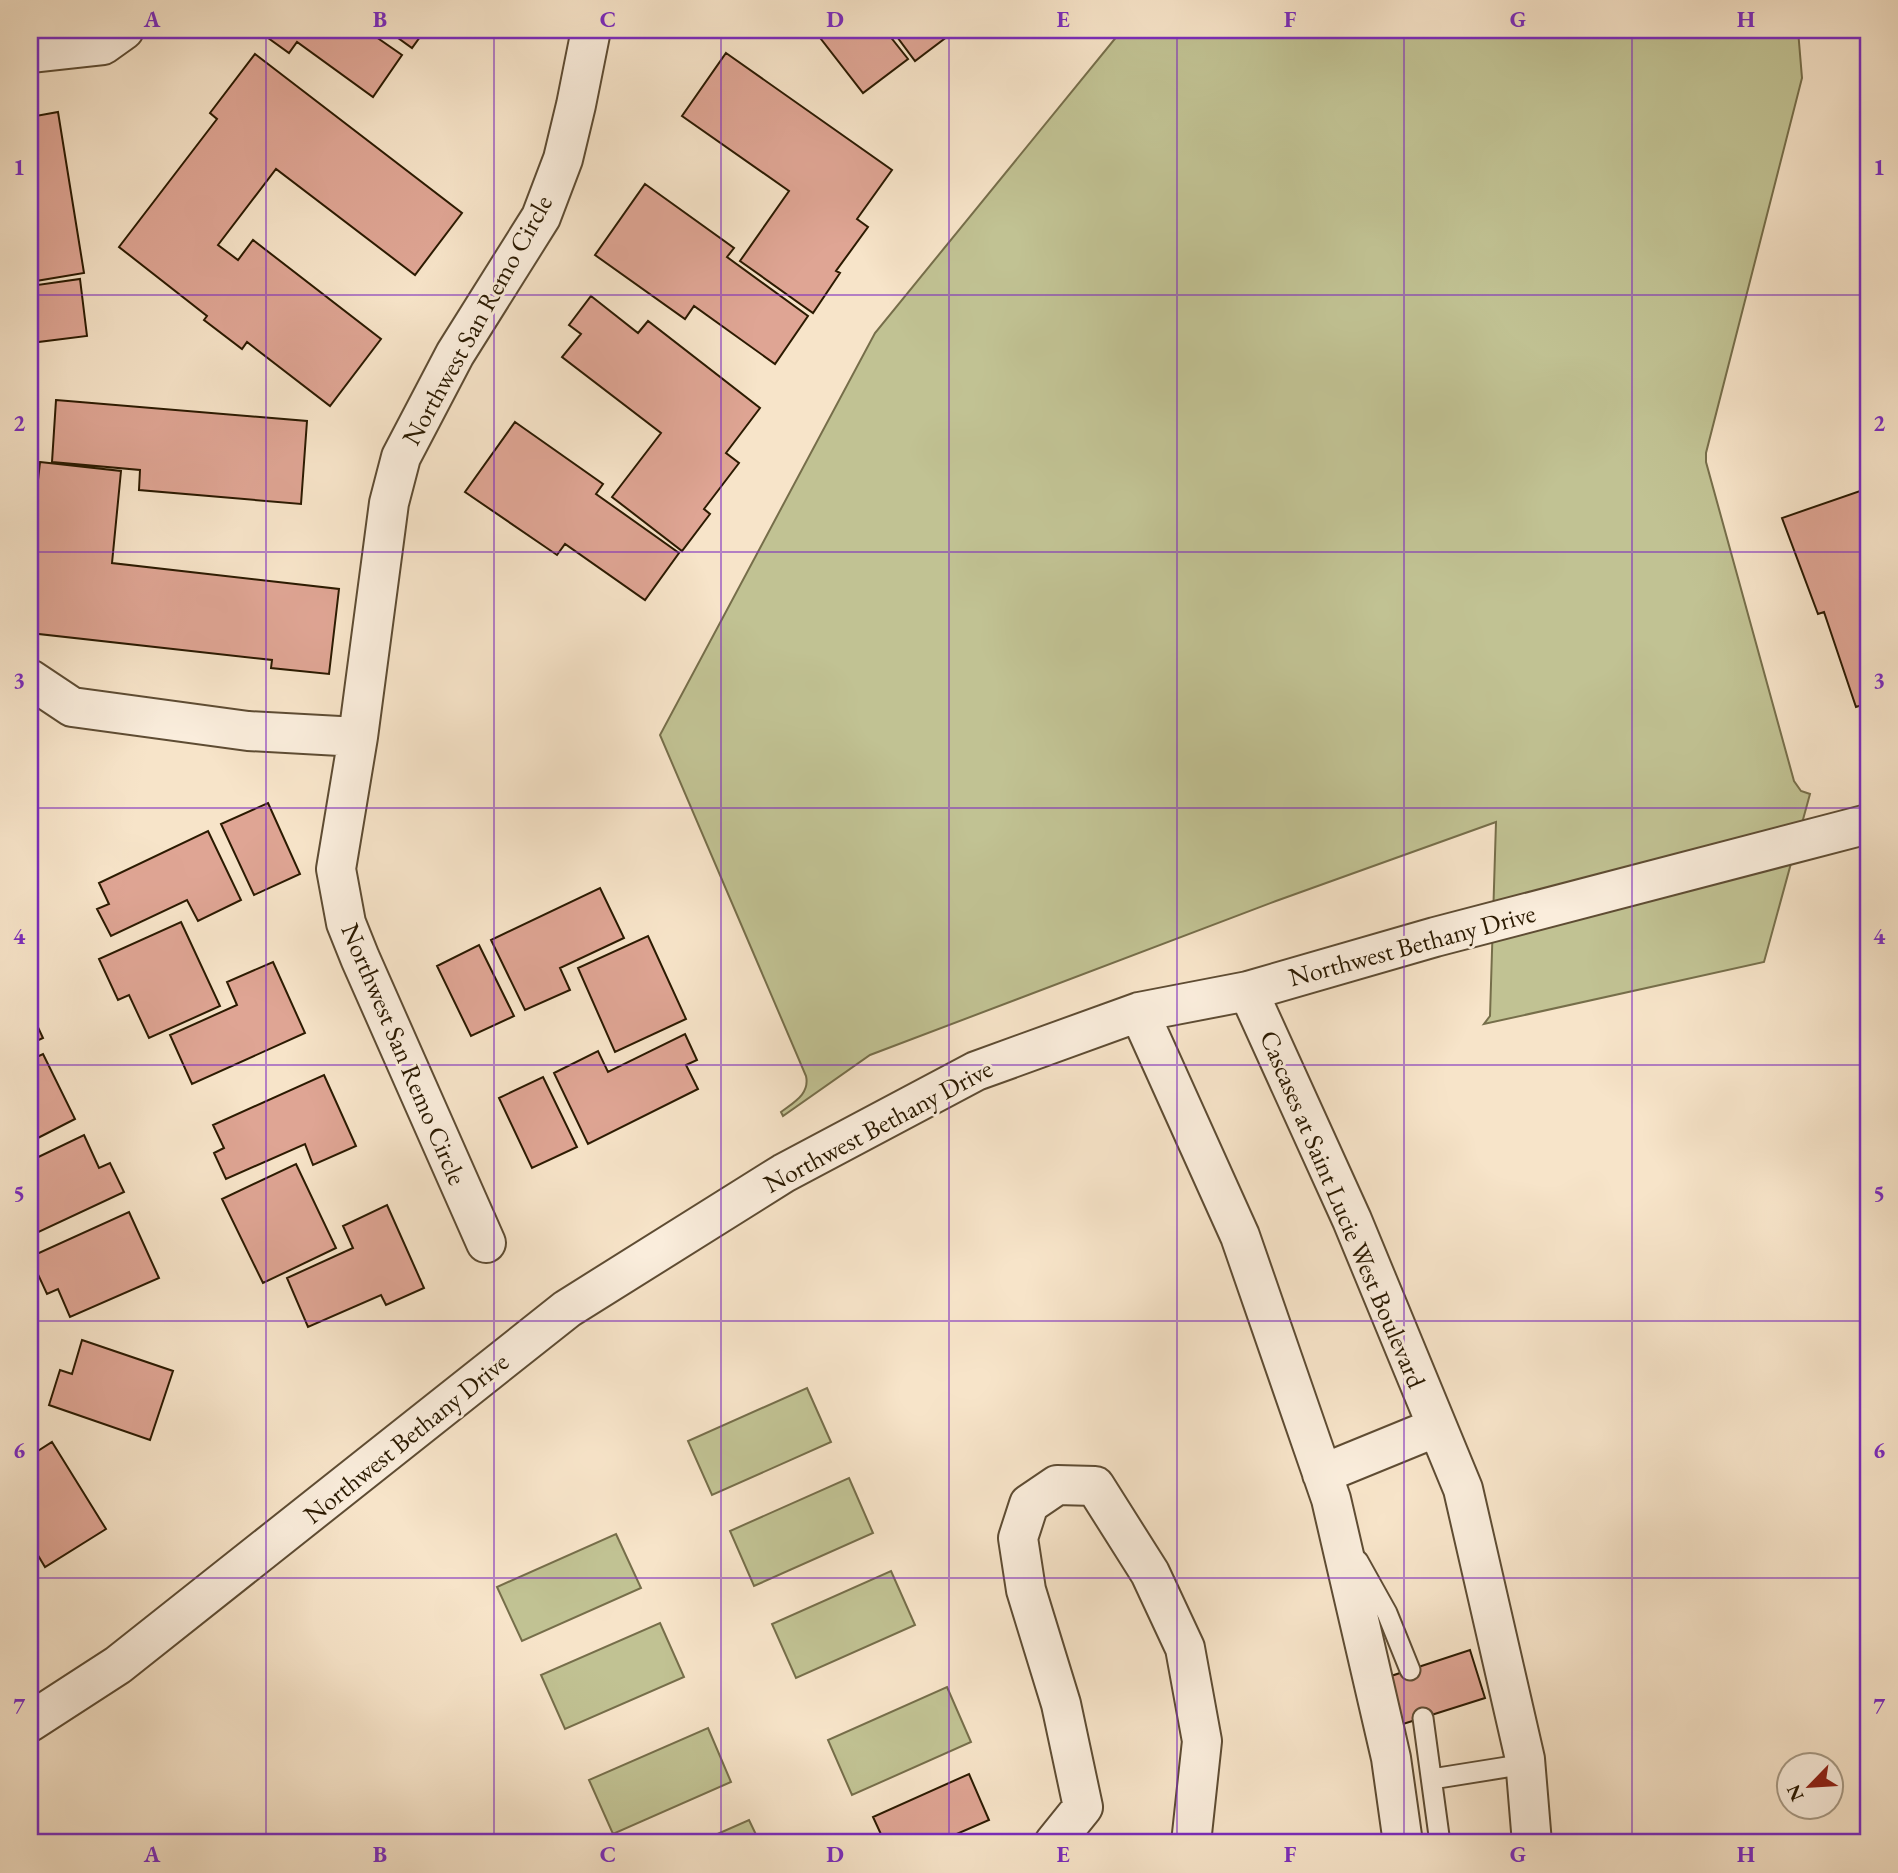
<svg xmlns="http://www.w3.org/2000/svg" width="1898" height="1873" viewBox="0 0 1898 1873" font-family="'EB Garamond',serif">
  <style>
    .green { fill: #c1c293; stroke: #766e4a; stroke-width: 2 }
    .building { fill: #dfa594; stroke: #2b1a01; stroke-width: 2 }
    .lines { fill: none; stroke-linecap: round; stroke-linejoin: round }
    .service-casing { stroke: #5e4c33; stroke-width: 23 }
    .minor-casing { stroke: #5e4c33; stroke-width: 42 }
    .service { stroke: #faeddc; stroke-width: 19 }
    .minor { stroke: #faeddc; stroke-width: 38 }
    .grid { fill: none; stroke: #7b2cbf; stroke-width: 2; stroke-opacity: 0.55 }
    .labels { text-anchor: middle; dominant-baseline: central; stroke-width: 6; stroke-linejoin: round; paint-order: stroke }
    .street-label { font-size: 26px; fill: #2b1a01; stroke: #faeddc }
    .neatline { fill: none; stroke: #7b2cbf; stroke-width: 2.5 }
    .grid-label { font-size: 23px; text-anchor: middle; font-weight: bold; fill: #7b2cbf }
  </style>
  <rect width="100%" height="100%" fill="#f7e4c9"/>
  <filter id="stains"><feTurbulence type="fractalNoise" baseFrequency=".00286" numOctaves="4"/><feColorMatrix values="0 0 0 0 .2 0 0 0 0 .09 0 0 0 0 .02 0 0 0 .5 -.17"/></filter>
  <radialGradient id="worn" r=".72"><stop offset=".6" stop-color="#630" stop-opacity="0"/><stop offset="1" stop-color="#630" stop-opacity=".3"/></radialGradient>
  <path class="green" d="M 1122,30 L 1798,30 L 1802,78 L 1706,453 L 1706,462 L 1794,781 L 1801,791 L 1810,794 L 1764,962 L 1484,1024 L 1490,1016 L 1496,822 L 1276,901 L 870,1055 L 783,1116 L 781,1112 C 794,1102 810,1094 806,1076 L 660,735 L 875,333 Z
    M 807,1388 L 831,1442 L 712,1495 L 688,1441 Z
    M 849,1478 L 873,1533 L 754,1586 L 730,1531 Z
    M 616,1534 L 641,1588 L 522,1641 L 497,1587 Z
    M 891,1571 L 915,1625 L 796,1678 L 772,1624 Z
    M 660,1623 L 684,1677 L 565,1729 L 541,1675 Z
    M 947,1687 L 971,1742 L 852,1795 L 828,1740 Z
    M 708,1728 L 731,1782 L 613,1834 L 589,1780 Z
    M 749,1820 L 760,1843 L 697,1843 Z"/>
  <path class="building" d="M 257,30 L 366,30 L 402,55 L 373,97 L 297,42 L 289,53 Z
    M 387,30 L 425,30 L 412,48 Z
    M 814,30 L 885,30 L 908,59 L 863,93 Z
    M 892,30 L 956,30 L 915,61 Z
    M 726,53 L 892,170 L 857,219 L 868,227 L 836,271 L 840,273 L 813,313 L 740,261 L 789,191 L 682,116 Z
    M 255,54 L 462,213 L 415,275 L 276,169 L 218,245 L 238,260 L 253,240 L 381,339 L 330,406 L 247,342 L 242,349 L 204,320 L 207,316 L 119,247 L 217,119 L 210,113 Z
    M 58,112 L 84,273 L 30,282 L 30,117 Z
    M 645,184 L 734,248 L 727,257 L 808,316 L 775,364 L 694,306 L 685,319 L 595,255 Z
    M 80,279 L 87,336 L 30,343 L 30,286 Z
    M 591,296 L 638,333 L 648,321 L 760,408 L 726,453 L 739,463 L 704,509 L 710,514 L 682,551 L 612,497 L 661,433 L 562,357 L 581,334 L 569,325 Z
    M 56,400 L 307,421 L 301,504 L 139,490 L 140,470 L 52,462 Z
    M 515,422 L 603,484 L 596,494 L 679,553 L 645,600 L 565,544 L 557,555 L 465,492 Z
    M 40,462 L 121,471 L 112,563 L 339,589 L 329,674 L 271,668 L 272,660 L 30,633 L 30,553 Z
    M 1863,490 L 1868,506 L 1868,703 L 1856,707 L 1824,612 L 1818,614 L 1782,518 Z
    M 268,803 L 300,874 L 254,895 L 221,824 Z
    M 208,831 L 241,900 L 198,921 L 187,900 L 111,936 L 97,909 L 109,904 L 99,883 Z
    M 600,888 L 624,938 L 560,968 L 570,990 L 525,1010 L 491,940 Z
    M 181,922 L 220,1006 L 149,1038 L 129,995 L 118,1000 L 99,959 Z
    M 648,936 L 686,1019 L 615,1052 L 578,968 Z
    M 479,945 L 514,1016 L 471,1036 L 437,966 Z
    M 273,962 L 305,1033 L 192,1084 L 170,1035 L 237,1005 L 227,982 Z
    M 30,1010 L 43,1038 L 30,1044 Z
    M 685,1034 L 697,1060 L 686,1065 L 698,1089 L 588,1144 L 554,1073 L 598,1051 L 608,1072 Z
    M 43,1054 L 75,1119 L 30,1142 L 30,1060 Z
    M 324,1075 L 356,1146 L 313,1165 L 305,1144 L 226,1179 L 214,1153 L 224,1148 L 213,1125 Z
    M 543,1077 L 577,1147 L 532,1168 L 499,1098 Z
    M 84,1135 L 99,1168 L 110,1163 L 124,1192 L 30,1236 L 30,1161 Z
    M 296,1164 L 336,1248 L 263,1283 L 222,1199 Z
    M 387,1205 L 424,1288 L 386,1305 L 381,1295 L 308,1327 L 287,1278 L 353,1248 L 343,1226 Z
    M 129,1212 L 159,1278 L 70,1317 L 58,1289 L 47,1294 L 30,1257 Z
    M 82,1340 L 173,1371 L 150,1440 L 49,1405 L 60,1370 L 72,1374 Z
    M 52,1442 L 106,1529 L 45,1567 L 30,1542 L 30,1456 Z
    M 1470,1650 L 1485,1698 L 1403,1724 L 1388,1677 Z
    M 969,1774 L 989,1820 L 936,1843 L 885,1843 L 873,1817 Z"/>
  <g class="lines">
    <g class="service-casing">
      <path id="service" d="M 1358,1561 L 1387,1613 L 1410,1670
        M 1423,1718 L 1440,1843
        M 1432,1779 L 1526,1764"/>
    </g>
    <g class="minor-casing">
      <path id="minor" d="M 30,53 L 103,45 L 124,30
        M 30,679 L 72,707 L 248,731 L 358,737
        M 1248,991 L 1352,1220 L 1463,1489 L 1525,1759 L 1532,1843
        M 1139,1012 L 1240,1236 L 1331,1499 L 1391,1758 L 1403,1843
        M 486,1243 L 360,958 L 346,923 L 336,869 L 358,737 L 389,503 L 401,457 L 455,354 L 541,217 L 563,159 L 576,105 L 591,30
        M 1322,1474 L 1437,1427
        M 30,1722 L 118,1665 L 567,1309 L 784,1173 L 976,1071 L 1139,1012 L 1248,991 L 1435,937 L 1868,824
        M 1054,1843 L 1083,1807 L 1061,1704 L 1026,1590 L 1018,1538 L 1029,1504 L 1057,1485 L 1095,1486 L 1150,1573 L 1185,1648 L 1202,1741 L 1191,1843"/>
    </g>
    <use href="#service" class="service"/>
    <use href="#minor" class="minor"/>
  </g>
  <path class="grid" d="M 266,30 L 266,1843M 494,30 L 494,1843M 721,30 L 721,1843M 949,30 L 949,1843M 1177,30 L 1177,1843M 1404,30 L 1404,1843M 1632,30 L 1632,1843M 30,295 L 1868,295M 30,552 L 1868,552M 30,808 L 1868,808M 30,1065 L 1868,1065M 30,1321 L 1868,1321M 30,1578 L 1868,1578"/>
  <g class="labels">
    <g class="street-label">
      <text transform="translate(477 320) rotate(-61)">Northwest San Remo Circle</text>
      <text transform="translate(1412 945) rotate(-15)">Northwest Bethany Drive</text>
      <text transform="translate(404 1054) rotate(67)">Northwest San Remo Circle</text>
      <text transform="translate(878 1126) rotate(-28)">Northwest Bethany Drive</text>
      <text transform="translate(1343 1209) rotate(67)">Cascases at Saint Lucie West Boulevard</text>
      <text transform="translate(406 1438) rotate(-39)">Northwest Bethany Drive</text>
    </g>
  </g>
  <rect width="1898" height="1873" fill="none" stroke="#f7e4c9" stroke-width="77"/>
  <g transform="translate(1810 1786) rotate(245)"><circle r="33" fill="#faeddc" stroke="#a79984" stroke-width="2"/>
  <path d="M0-5L12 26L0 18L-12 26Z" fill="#8f2418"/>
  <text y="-10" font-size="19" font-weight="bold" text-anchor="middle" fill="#2b1a01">N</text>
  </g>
  <rect x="38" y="38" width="1822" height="1796" class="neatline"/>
  <g class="grid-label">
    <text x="152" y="27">A</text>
    <text x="380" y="27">B</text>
    <text x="608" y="27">C</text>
    <text x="835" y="27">D</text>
    <text x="1063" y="27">E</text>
    <text x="1290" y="27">F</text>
    <text x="1518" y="27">G</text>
    <text x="1746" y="27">H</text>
    <text x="19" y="175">1</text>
    <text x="1879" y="175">1</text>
    <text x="19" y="431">2</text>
    <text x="1879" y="431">2</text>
    <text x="19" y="688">3</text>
    <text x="1879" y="688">3</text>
    <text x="19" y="944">4</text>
    <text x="1879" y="944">4</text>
    <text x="19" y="1201">5</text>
    <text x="1879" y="1201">5</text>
    <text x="19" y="1458">6</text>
    <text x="1879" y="1458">6</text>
    <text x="19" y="1714">7</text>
    <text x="1879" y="1714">7</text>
    <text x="152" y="1862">A</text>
    <text x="380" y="1862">B</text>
    <text x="608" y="1862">C</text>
    <text x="835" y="1862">D</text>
    <text x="1063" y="1862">E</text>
    <text x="1290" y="1862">F</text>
    <text x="1518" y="1862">G</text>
    <text x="1746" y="1862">H</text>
  </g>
  <rect width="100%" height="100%" filter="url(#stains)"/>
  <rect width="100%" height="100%" fill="url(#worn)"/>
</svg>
